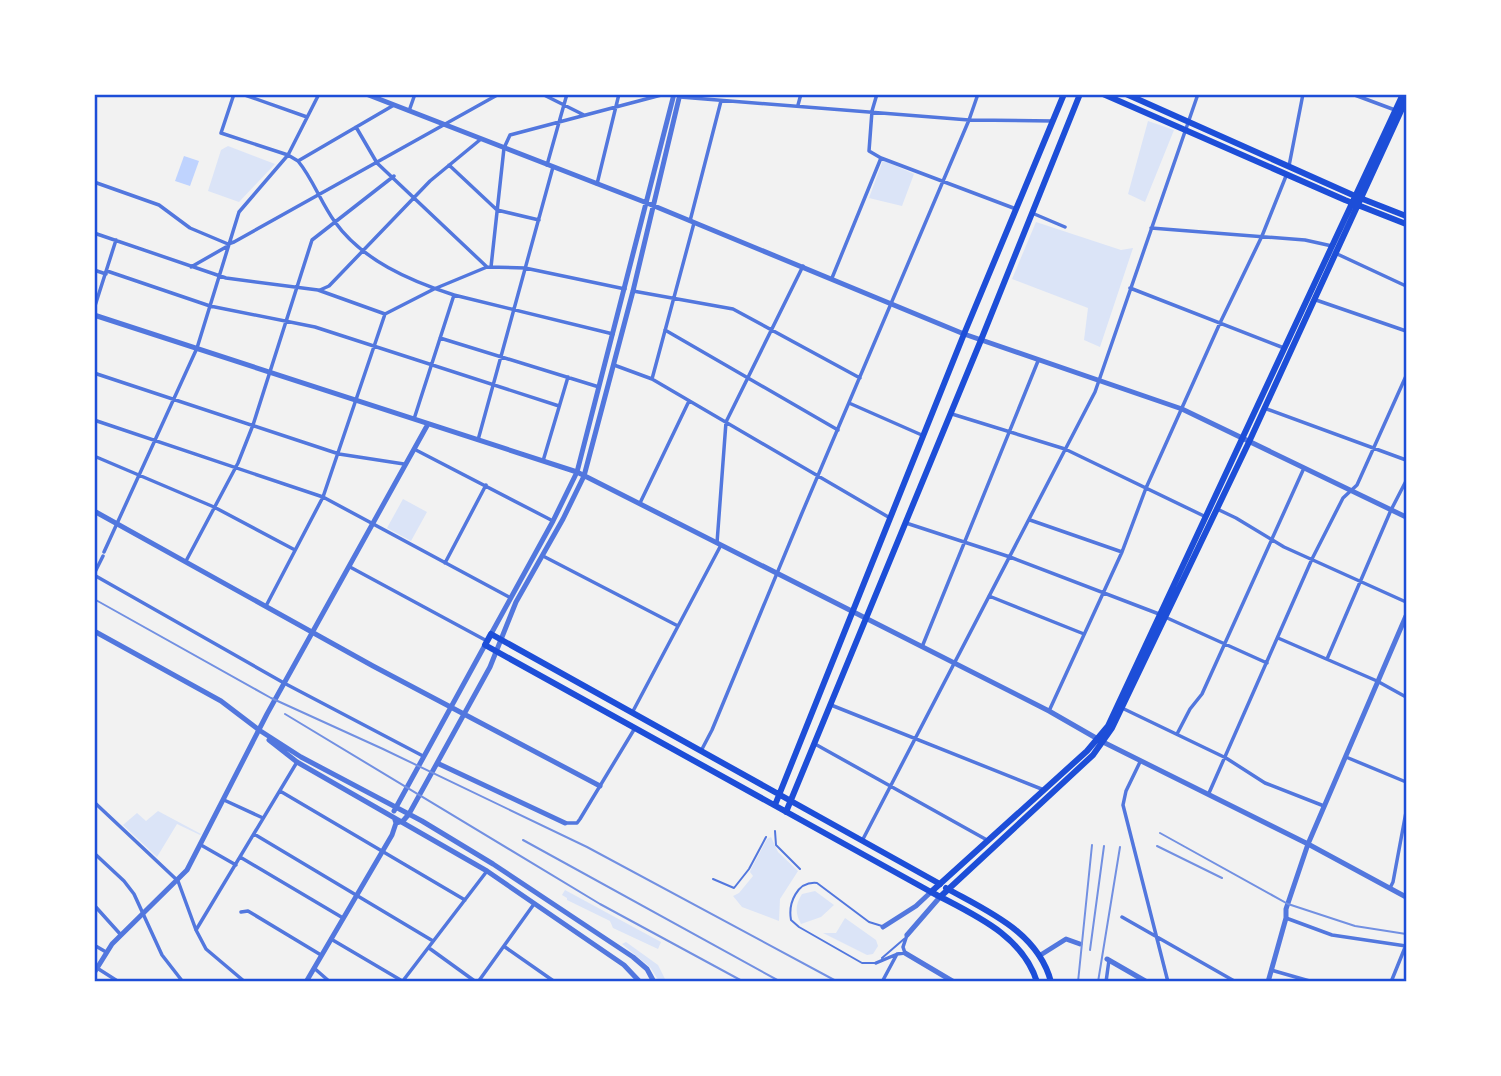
<svg xmlns="http://www.w3.org/2000/svg" width="1501" height="1076" viewBox="0 0 1501 1076" font-family="'Sofia Sans Condensed',sans-serif">
  <style>
    .green { fill: #dbe4f7 }
    .water { fill: #bfd3fe }
    .lines { fill: none; stroke-linecap: round; stroke-linejoin: round }
    .service { stroke: #5277de; stroke-width: 2 }
    .minor { stroke: #5277de; stroke-width: 3.5 }
    .tertiary { stroke: #5277de; stroke-width: 5 }
    .primary { stroke: #1d4ed8; stroke-width: 6 }
    .trunk { stroke: #1d4ed8; stroke-width: 6 }
    .rail { stroke: #7290e2; stroke-width: 2 }
    .neatline { fill: none; stroke: #1d4ed8; stroke-width: 2.5 }
  </style>
  <rect width="100%" height="100%" fill="#f2f2f2"/>
  <path class="green" d="M 1148,121 L 1174,130 L 1145,202 L 1128,194 Z
    M 228,146 L 275,164 L 239,202 L 208,191 L 221,150 Z
    M 883,160 L 914,174 L 902,206 L 869,198 Z
    M 1036,222 L 1121,250 L 1133,248 L 1100,347 L 1084,340 L 1088,308 L 1012,279 Z
    M 403,499 L 427,512 L 411,541 L 387,528 Z
    M 158,811 L 201,834 L 200,835 L 177,824 L 157,857 L 123,825 L 137,813 L 146,821 Z
    M 771,837 L 778,852 L 798,871 L 780,899 L 779,921 L 742,907 L 733,896 L 739,893 L 753,876 L 750,872 L 751,869 L 767,839 Z
    M 565,890 L 661,942 L 658,949 L 613,928 L 610,921 L 567,900 L 567,898 L 562,895 Z
    M 815,891 L 834,905 L 821,917 L 801,924 C 795,913 795,905 802,894 Z
    M 845,918 L 876,940 L 878,946 L 873,954 L 867,955 L 823,933 L 836,933 Z
    M 626,942 L 658,965 L 666,981 L 659,981 L 650,967 L 622,944 Z"/>
  <path class="water" d="M 184,156 L 199,161 L 190,186 L 175,181 Z"/>
  <g class="lines">
    <path class="service" d="M 775,831 L 776,845 L 800,869
      M 713,879 L 734,888 L 749,869 L 766,837
      M 882,958 L 904,939
      M 875,963 L 862,963 L 799,927 L 791,920 C 788,903 797,881 817,883 L 869,922 L 882,926"/>
    <path class="minor" d="M 234,94 L 221,133 L 288,155 L 298,161 C 313,179 321,203 335,222 C 362,260 410,281 454,295 L 613,334
      M 242,94 L 307,117
      M 542,94 L 584,115
      M 877,94 L 872,111 L 869,151 L 881,158 L 1016,209
      M 1352,94 L 1395,110
      M 680,97 L 969,120 L 1053,121
      M 798,105 L 801,94
      M 409,111 L 415,94
      M 356,127 L 377,163 L 487,267
      M 298,161 L 394,105
      M 449,165 L 497,210 L 539,220
      M 547,165 L 567,94
      M 1289,166 L 1303,94
      M 94,182 L 159,205 L 190,228 L 228,244 L 234,242 L 499,94
      M 597,184 L 619,94
      M 1032,213 L 1065,227
      M 690,221 L 721,101
      M 1151,228 L 1305,240 L 1332,246
      M 94,233 L 226,278 L 318,290 L 385,314
      M 1335,253 L 1406,286
      M 191,267 L 226,247
      M 491,267 L 504,148 L 510,135 L 665,94
      M 94,270 L 106,274
      M 107,271 L 210,306 L 315,327 L 559,406
      M 832,278 L 881,158
      M 1130,288 L 1284,348
      M 320,290 L 329,286 L 430,181 L 481,139
      M 633,291 L 733,309 L 860,378
      M 1316,300 L 1406,331
      M 94,309 L 116,240
      M 665,330 L 838,430
      M 440,338 L 599,387
      M 614,365 L 652,379 L 890,518
      M 94,373 L 339,454 L 404,464
      M 652,379 L 694,223
      M 849,403 L 924,436
      M 1264,408 L 1406,460
      M 952,414 L 1065,449 L 1206,517
      M 414,419 L 454,295
      M 94,420 L 323,497 L 509,597
      M 478,440 L 553,167
      M 414,449 L 553,521
      M 94,456 L 214,507 L 295,550
      M 543,461 L 568,377
      M 640,503 L 689,401
      M 1217,509 L 1236,518 L 1284,547 L 1406,602
      M 1030,520 L 1122,552
      M 906,523 L 1010,557 L 1159,614
      M 717,543 L 726,422 L 803,266
      M 104,552 L 197,348 L 239,212 L 288,155 L 319,94
      M 543,556 L 678,626
      M 186,561 L 238,463 L 253,425 L 312,240 L 394,176
      M 445,563 L 486,485
      M 350,567 L 487,641
      M 94,574 L 103,556
      M 94,575 L 284,683 L 423,756
      M 989,596 L 1084,634
      M 266,606 L 323,497 L 385,314 L 434,289 L 487,267 L 525,268 L 625,289
      M 1165,617 L 1267,663
      M 1278,638 L 1377,681 L 1406,697
      M 922,647 L 1038,361
      M 1327,659 L 1391,510 L 1406,481
      M 831,705 L 1044,790
      M 1122,708 L 1226,758 L 1265,783 L 1324,806
      M 1049,711 L 1122,552 L 1146,488 L 1220,323 L 1262,236 L 1286,176
      M 632,713 L 721,545
      M 1177,734 L 1190,709 L 1202,694 L 1304,468
      M 815,744 L 987,840
      M 701,751 L 712,730 L 802,513 L 969,120 L 978,94
      M 1346,757 L 1406,782
      M 1140,762 L 1126,791 L 1123,805 L 1168,982
      M 280,791 L 465,900
      M 1209,793 L 1312,559 L 1343,498 L 1357,485 L 1406,376
      M 224,800 L 263,818
      M 94,802 L 178,881 L 196,930 L 206,949 L 245,982
      M 565,823 L 577,823 L 580,819 L 635,728
      M 254,834 L 433,941
      M 862,841 L 1095,392 L 1198,94
      M 201,845 L 236,865
      M 94,853 L 124,881 L 134,894 L 162,955 L 183,982
      M 240,857 L 343,918
      M 1390,888 L 1393,882 L 1406,812
      M 94,905 L 121,935
      M 241,912 L 248,911 L 321,955
      M 1122,917 L 1236,982
      M 1286,918 L 1332,935 L 1406,946
      M 196,930 L 297,762
      M 331,939 L 404,982
      M 94,945 L 106,952
      M 505,947 L 555,982
      M 429,948 L 476,982
      M 876,963 L 895,955
      M 97,968 L 119,982
      M 314,968 L 330,982
      M 1271,970 L 1313,982
      M 402,982 L 487,871
      M 478,982 L 534,904
      M 882,982 L 897,954 L 905,953 L 903,947 L 907,935
      M 1106,982 L 1109,960
      M 1391,982 L 1406,945"/>
    <path class="tertiary" d="M 366,94 L 647,203 L 964,334 L 1182,409 L 1406,517
      M 94,315 L 577,472 L 1049,711 L 1103,742 L 1308,844 L 1406,897
      M 94,511 L 373,666 L 600,786
      M 94,631 L 221,701 L 259,730 L 301,757 L 422,821 L 493,864 L 633,957 L 647,969 L 654,982
      M 491,634 L 553,521 L 577,472 L 674,94
      M 269,740 L 297,762 L 487,871 L 624,965 L 640,982
      M 437,763 L 565,823
      M 394,811 L 485,645
      M 396,823 L 403,821 L 409,814 L 490,667 L 516,602 L 563,519 L 584,476 L 633,291 L 680,94
      M 883,927 L 916,906 L 931,892
      M 907,935 L 940,897
      M 905,953 L 954,982
      M 1039,956 L 1066,939 L 1080,944
      M 1107,959 L 1147,982
      M 94,973 L 112,944 L 187,870 L 267,714 L 428,424
      M 306,982 L 392,835 L 396,823 L 395,820
      M 1268,982 L 1286,918 L 1286,909 L 1308,844 L 1406,616"/>
    <path class="primary" d="M 775,805 L 964,334 L 1064,94
      M 786,812 L 981,340 L 1080,94
      M 931,892 L 485,645 L 491,634 L 940,884"/>
    <path class="trunk" d="M 1103,94 L 1345,200 L 1406,224
      M 1126,94 L 1355,196 L 1406,216
      M 946,888 C 987,911 1038,932 1051,982
      M 940,897 L 1093,755 L 1112,728 L 1249,442 L 1406,100
      M 1037,982 C 1022,934 972,914 931,892 L 1087,751 L 1108,726 L 1403,94"/>
    <path class="rail" d="M 94,599 L 271,698 L 383,749 L 587,847 L 838,982
      M 285,714 L 600,904 L 744,982
      M 1160,833 L 1288,904 L 1355,926 L 1406,934
      M 523,840 L 781,982
      M 1157,846 L 1222,878
      M 1090,950 L 1104,846
      M 1078,982 L 1092,845
      M 1098,982 L 1120,847"/>
  </g>
  <rect width="1501" height="1076" fill="none" stroke="#ffffff" stroke-width="192"/>
  <rect x="96" y="96" width="1309" height="884" class="neatline"/>
</svg>
